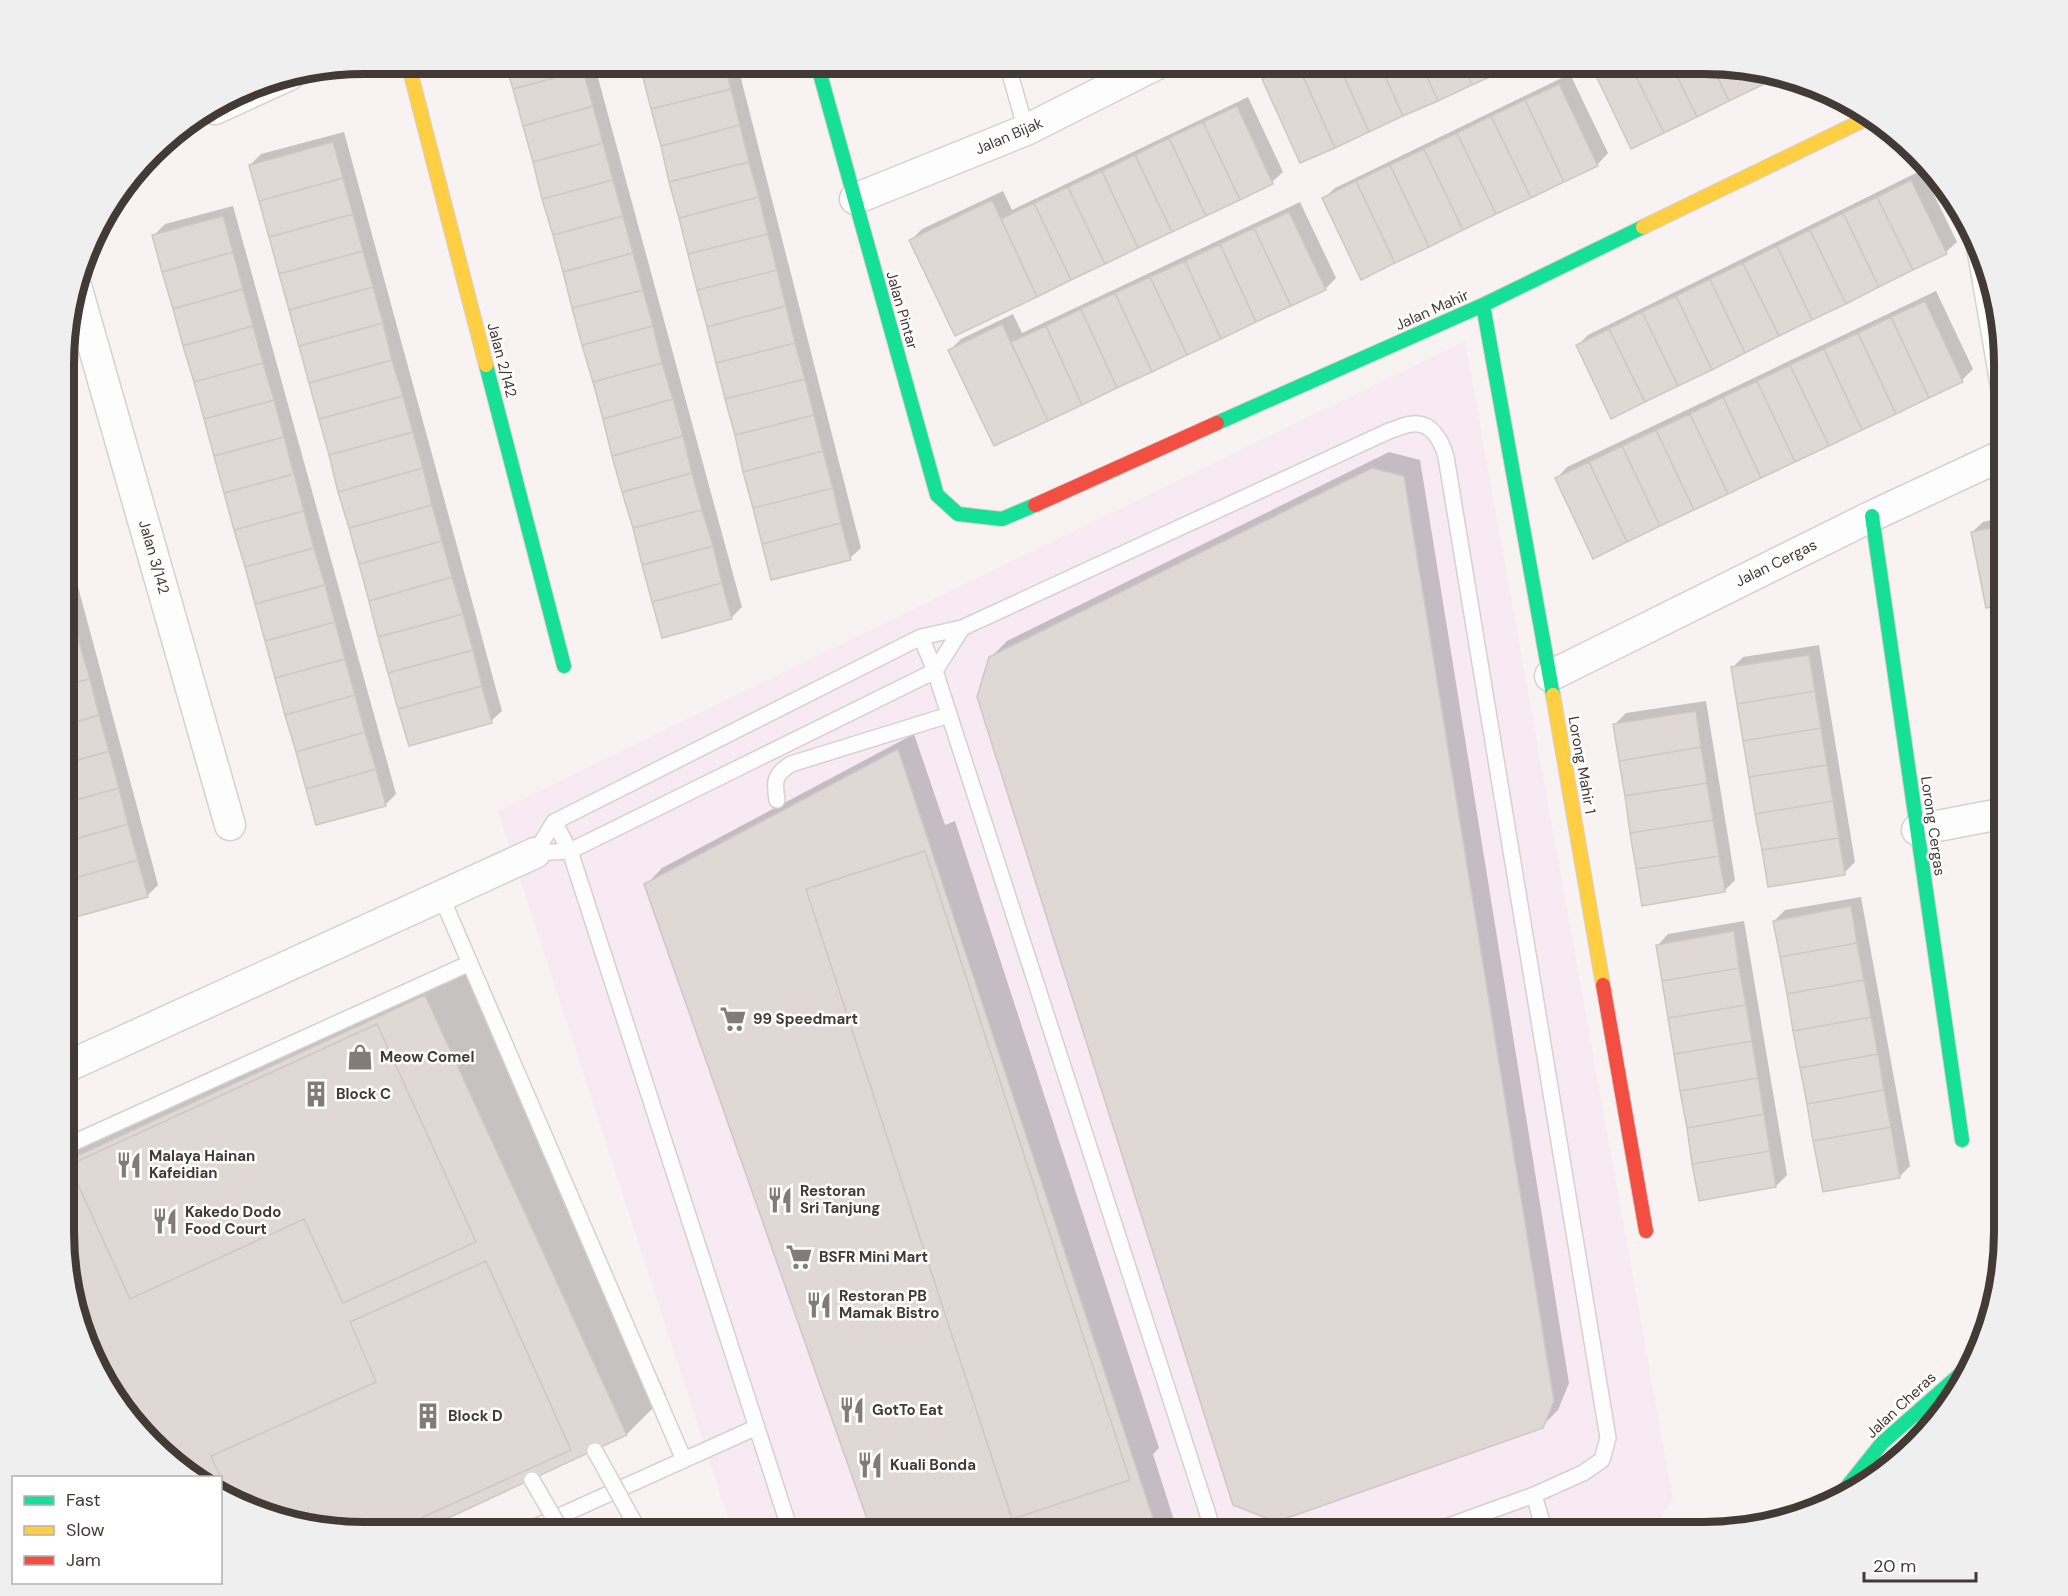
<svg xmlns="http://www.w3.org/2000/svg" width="2068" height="1596" viewBox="0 0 2068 1596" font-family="'DM Sans',sans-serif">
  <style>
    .commercial { fill: #f7eaf3 }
    .shadow { fill: #0003 }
    .building { fill: #dfd8d5; stroke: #cec7c5; stroke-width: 1.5 }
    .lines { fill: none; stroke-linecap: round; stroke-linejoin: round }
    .lane-casing { stroke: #d8d0ce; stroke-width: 18 }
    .street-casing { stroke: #d8d0ce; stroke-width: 33 }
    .fast-casing { stroke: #d8d0ce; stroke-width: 16 }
    .slow-casing { stroke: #d8d0ce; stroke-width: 16 }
    .jam-casing { stroke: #d8d0ce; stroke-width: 16 }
    .lane { stroke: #fefdfd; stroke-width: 15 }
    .street { stroke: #fefdfd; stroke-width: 30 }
    .fast { stroke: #16e098; stroke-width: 14 }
    .slow { stroke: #ffcf43; stroke-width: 14 }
    .jam { stroke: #f24e42; stroke-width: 14 }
    .lane-bridge-casing { stroke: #d8d0ce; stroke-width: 18; stroke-linecap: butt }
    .lane-bridge { stroke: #fefdfd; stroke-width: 15 }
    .labels { text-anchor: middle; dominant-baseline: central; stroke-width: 5; stroke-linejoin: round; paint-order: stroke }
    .street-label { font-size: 15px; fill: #433a36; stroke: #fff }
    .poi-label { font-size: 15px; font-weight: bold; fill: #433a36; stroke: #fff; text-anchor: start }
    .rim { fill: none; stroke: #433a36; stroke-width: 8 }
  </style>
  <rect width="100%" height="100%" fill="#f8f3f2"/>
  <path class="commercial" d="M 1465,341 L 1673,1500 L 1650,1533 L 733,1533 L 498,811 Z"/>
  <path class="shadow" d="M 507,63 L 594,63 L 742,607 L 731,618 Z
    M 641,63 L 737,63 L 861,548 L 850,558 Z
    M 1286,63 L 1515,64 L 1301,161 L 1264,79 L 1275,68 Z
    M 1594,64 L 1724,64 L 1777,76 L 1632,147 L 1592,65 Z
    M 1570,74 L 1608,153 L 1598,164 L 1362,278 L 1324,198 L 1335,188 Z
    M 1248,97 L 1283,172 L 1272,182 L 956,334 L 911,240 L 922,229 L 1003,191 L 1012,210 Z
    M 344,132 L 502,711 L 491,721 L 250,165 L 261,154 Z
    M 1922,170 L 1957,242 L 1946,252 L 1577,346 L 1588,335 Z
    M 1300,202 L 1336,278 L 1325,289 L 994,444 L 950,350 L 961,339 L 1013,314 L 1022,333 Z
    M 233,206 L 396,794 L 385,805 L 154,235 L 165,224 Z
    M 1936,291 L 1973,369 L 1962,380 L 1557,478 L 1567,467 Z
    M 1389,452 L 1420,460 L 1569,1383 L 1558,1410 L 1542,1426 L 990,658 L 1007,641 Z
    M 2005,517 L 2005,602 L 1972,532 L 1983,522 Z
    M 65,538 L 158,885 L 147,896 L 64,882 Z
    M 2005,644 L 2005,713 L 1993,655 Z
    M 1819,645 L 1855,862 L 1844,873 L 1732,668 L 1743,657 Z
    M 1706,701 L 1735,880 L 1724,891 L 1615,724 L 1626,713 Z
    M 914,734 L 945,825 L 955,821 L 1159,1448 L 1153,1454 L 1178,1533 L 874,1533 L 646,885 L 662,868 Z
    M 1861,897 L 1910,1166 L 1899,1177 L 1774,921 L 1785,910 Z
    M 1744,921 L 1787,1175 L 1776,1186 L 1658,945 L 1668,934 Z
    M 465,956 L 666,1395 L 627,1434 L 415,1532 L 344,1532 L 249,1510 L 220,1493 L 220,1478 L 196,1478 L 166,1459 L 94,1366 L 64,1253 L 64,1142 Z"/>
  <path class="building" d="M 505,63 L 581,63 L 583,70 L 513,89 Z
    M 639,63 L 681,63 L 642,73 Z
    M 681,63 L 724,63 L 731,89 L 651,109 L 642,73 Z
    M 1297,63 L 1335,148 L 1300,163 L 1262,79 Z
    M 1297,63 L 1338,63 L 1369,132 L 1335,148 Z
    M 1338,63 L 1379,63 L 1403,116 L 1369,132 Z
    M 1379,63 L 1421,63 L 1438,101 L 1403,116 Z
    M 1421,63 L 1462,64 L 1472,85 L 1438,101 Z
    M 1462,64 L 1503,64 L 1506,70 L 1472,85 Z
    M 1503,64 L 1519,64 L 1506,70 Z
    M 1593,64 L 1630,64 L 1664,133 L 1631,149 L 1591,65 Z
    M 1630,64 L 1671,64 L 1697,117 L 1664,133 Z
    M 1671,64 L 1711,64 L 1729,101 L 1697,117 Z
    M 1711,64 L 1724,64 L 1755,71 L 1762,85 L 1729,101 Z
    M 583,70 L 593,106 L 523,126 L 513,89 Z
    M 1755,71 L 1780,77 L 1762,85 Z
    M 1559,84 L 1598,166 L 1564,182 L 1525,100 Z
    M 731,89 L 740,125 L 661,146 L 651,109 Z
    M 1525,100 L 1564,182 L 1531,198 L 1491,116 Z
    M 593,106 L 603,143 L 533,162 L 523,126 Z
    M 1237,106 L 1273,184 L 1240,200 L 1203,122 Z
    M 1491,116 L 1531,198 L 1496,214 L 1457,133 Z
    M 1203,122 L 1240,200 L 1206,216 L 1169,138 Z
    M 740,125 L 749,162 L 669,182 L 661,146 Z
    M 1457,133 L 1496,214 L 1463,230 L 1424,149 Z
    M 1169,138 L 1206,216 L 1172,232 L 1135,155 Z
    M 333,142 L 343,178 L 259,201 L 249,165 Z
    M 603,143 L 613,180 L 542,199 L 533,162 Z
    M 1424,149 L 1463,230 L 1429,247 L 1390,165 Z
    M 1135,155 L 1172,232 L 1138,248 L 1102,171 Z
    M 749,162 L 759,197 L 679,218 L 669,182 Z
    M 1390,165 L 1429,247 L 1395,263 L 1356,181 Z
    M 1102,171 L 1138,248 L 1105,264 L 1068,187 Z
    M 343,178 L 353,214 L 269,237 L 259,201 Z
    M 613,180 L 623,216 L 553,235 L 542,199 Z
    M 1911,180 L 1947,254 L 1913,270 L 1877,197 Z
    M 1356,181 L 1395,263 L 1361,280 L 1322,198 Z
    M 1068,187 L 1105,264 L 1071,280 L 1034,203 Z
    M 759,197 L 768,234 L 688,254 L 679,218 Z
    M 1877,197 L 1913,270 L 1879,287 L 1843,213 Z
    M 992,200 L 1037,297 L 955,336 L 909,240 Z
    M 1034,203 L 1071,280 L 1037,297 L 1001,219 Z
    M 1289,212 L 1326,290 L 1291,306 L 1254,228 Z
    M 1843,213 L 1879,287 L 1846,304 L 1810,230 Z
    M 353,214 L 363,251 L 279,274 L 269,237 Z
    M 223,216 L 233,252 L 162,272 L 152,235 Z
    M 623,216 L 633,253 L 563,272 L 553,235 Z
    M 1254,228 L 1291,306 L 1256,322 L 1220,244 Z
    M 1810,230 L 1846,304 L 1812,320 L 1777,246 Z
    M 768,234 L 777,270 L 697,290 L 688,254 Z
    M 1220,244 L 1256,322 L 1221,339 L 1185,261 Z
    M 1777,246 L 1812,320 L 1779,336 L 1743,263 Z
    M 363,251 L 373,287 L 289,310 L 279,274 Z
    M 233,252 L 243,289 L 173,309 L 162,272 Z
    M 633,253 L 643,290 L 572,308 L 563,272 Z
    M 1185,261 L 1221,339 L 1187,355 L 1150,277 Z
    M 1743,263 L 1779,336 L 1745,353 L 1710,279 Z
    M 777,270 L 786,306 L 707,327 L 697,290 Z
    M 1150,277 L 1187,355 L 1152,372 L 1115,293 Z
    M 1710,279 L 1745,353 L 1712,370 L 1676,296 Z
    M 373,287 L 383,323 L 299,346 L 289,310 Z
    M 243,289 L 253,326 L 183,346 L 173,309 Z
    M 643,290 L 653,326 L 582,345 L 572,308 Z
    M 1115,293 L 1152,372 L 1117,388 L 1081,309 Z
    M 1676,296 L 1712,370 L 1678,386 L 1642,312 Z
    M 1925,301 L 1963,382 L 1929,398 L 1891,317 Z
    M 786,306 L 795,343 L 716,363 L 707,327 Z
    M 1081,309 L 1117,388 L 1082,405 L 1046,326 Z
    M 1642,312 L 1678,386 L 1645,402 L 1609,329 Z
    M 1891,317 L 1929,398 L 1896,414 L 1858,333 Z
    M 383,323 L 392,360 L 309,383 L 299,346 Z
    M 1002,324 L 1048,421 L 994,446 L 948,350 Z
    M 253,326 L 263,363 L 194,382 L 183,346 Z
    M 653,326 L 662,363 L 593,382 L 582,345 Z
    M 1046,326 L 1082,405 L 1048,421 L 1011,342 Z
    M 1609,329 L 1645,402 L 1611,419 L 1576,345 Z
    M 1858,333 L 1896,414 L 1862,430 L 1824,349 Z
    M 795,343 L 805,379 L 725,399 L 716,363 Z
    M 1824,349 L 1862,430 L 1829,446 L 1790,365 Z
    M 392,360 L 403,396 L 319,419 L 309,383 Z
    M 263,363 L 274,400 L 204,419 L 194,382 Z
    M 662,363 L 673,399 L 603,419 L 593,382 Z
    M 1790,365 L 1829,446 L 1795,462 L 1757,381 Z
    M 805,379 L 814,415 L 735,435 L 725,399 Z
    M 1757,381 L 1795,462 L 1761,478 L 1723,397 Z
    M 403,396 L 413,432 L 329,455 L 319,419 Z
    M 1723,397 L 1761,478 L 1728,494 L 1690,414 Z
    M 673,399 L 683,436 L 612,456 L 603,419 Z
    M 274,400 L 284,437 L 214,456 L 204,419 Z
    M 1690,414 L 1728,494 L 1694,510 L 1656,430 Z
    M 814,415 L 823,451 L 743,472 L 735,435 Z
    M 1656,430 L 1694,510 L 1660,526 L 1622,446 Z
    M 413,432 L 423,468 L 338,492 L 329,455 Z
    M 683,436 L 692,473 L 622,492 L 612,456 Z
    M 284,437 L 294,474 L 224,493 L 214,456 Z
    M 1622,446 L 1660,526 L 1627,542 L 1589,462 Z
    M 823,451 L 833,488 L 753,508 L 743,472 Z
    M 1589,462 L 1627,542 L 1593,559 L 1555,478 Z
    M 423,468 L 432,505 L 349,528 L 338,492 Z
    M 1372,468 L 1404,476 L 1554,1401 L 1543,1428 L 1276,1522 L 1233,1505 L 977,697 L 989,657 Z
    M 692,473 L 702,510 L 633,528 L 622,492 Z
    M 294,474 L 304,511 L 234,530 L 224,493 Z
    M 833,488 L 841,523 L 762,544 L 753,508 Z
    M 432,505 L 442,541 L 359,564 L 349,528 Z
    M 702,510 L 713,546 L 642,565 L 633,528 Z
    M 304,511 L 314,548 L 245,567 L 234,530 Z
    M 841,523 L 851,560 L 771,580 L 762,544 Z
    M 2005,525 L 2005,604 L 1986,608 L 1971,532 Z
    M 442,541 L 452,577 L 369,601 L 359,564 Z
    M 713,546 L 722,583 L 652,602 L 642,565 Z
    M 314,548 L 325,585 L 255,604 L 245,567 Z
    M 452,577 L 463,614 L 378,637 L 369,601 Z
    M 722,583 L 732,619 L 662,638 L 652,602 Z
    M 325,585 L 335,622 L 265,641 L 255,604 Z
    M 65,587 L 70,606 L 65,607 Z
    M 70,606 L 79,642 L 65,646 L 65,607 Z
    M 463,614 L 473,650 L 388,673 L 378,637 Z
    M 335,622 L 345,659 L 275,678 L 265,641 Z
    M 79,642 L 90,679 L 65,685 L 65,646 Z
    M 473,650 L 482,686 L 398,709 L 388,673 Z
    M 2005,651 L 2005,721 L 1991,654 Z
    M 1809,655 L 1815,691 L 1737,704 L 1731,667 Z
    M 345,659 L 355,695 L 285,715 L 275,678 Z
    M 90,679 L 99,715 L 65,725 L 65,685 Z
    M 482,686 L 492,723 L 409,746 L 398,709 Z
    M 1815,691 L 1821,728 L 1743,741 L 1737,704 Z
    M 355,695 L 365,732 L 296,752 L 285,715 Z
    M 1696,711 L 1701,747 L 1619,761 L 1613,724 Z
    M 99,715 L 109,751 L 65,764 L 65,725 Z
    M 1821,728 L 1827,765 L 1749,777 L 1743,741 Z
    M 365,732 L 376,769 L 306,789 L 296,752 Z
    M 1701,747 L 1707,783 L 1625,796 L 1619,761 Z
    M 898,749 L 1158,1533 L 872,1533 L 644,884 Z
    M 109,751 L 119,788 L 65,803 L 65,764 Z
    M 1827,765 L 1833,801 L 1755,814 L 1749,777 Z
    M 376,769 L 386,806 L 316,825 L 306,789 Z
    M 1707,783 L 1713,820 L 1630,833 L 1625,796 Z
    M 119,788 L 128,824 L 65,842 L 65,803 Z
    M 1833,801 L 1839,838 L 1762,850 L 1755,814 Z
    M 1713,820 L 1719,856 L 1636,869 L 1630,833 Z
    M 128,824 L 138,860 L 64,881 L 65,842 Z
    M 1839,838 L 1845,875 L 1768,887 L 1762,850 Z
    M 925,851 L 1130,1480 L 1012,1519 L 806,889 Z
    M 1719,856 L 1725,892 L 1642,906 L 1636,869 Z
    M 138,860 L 148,897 L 72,918 L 64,889 L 64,881 Z
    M 1851,906 L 1857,943 L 1780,957 L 1773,921 Z
    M 1734,931 L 1739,968 L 1662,981 L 1656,945 Z
    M 1857,943 L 1864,980 L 1787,994 L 1780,957 Z
    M 1739,968 L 1746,1005 L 1668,1018 L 1662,981 Z
    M 1864,980 L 1871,1017 L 1793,1031 L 1787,994 Z
    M 425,995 L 627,1435 L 418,1532 L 344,1532 L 249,1510 L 220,1493 L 220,1478 L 196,1478 L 166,1459 L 94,1366 L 64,1253 L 64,1162 Z
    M 1746,1005 L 1752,1041 L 1674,1054 L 1668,1018 Z
    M 1871,1017 L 1878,1054 L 1800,1068 L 1793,1031 Z
    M 377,1024 L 476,1242 L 343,1303 L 304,1219 L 130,1299 L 69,1165 Z
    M 1752,1041 L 1758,1078 L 1680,1091 L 1674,1054 Z
    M 1878,1054 L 1884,1090 L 1807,1104 L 1800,1068 Z
    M 1758,1078 L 1764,1114 L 1687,1128 L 1680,1091 Z
    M 1884,1090 L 1891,1127 L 1813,1141 L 1807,1104 Z
    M 1764,1114 L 1770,1151 L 1692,1164 L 1687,1128 Z
    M 1891,1127 L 1900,1178 L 1823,1192 L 1813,1141 Z
    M 1770,1151 L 1776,1187 L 1699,1201 L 1692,1164 Z
    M 486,1261 L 571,1450 L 390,1532 L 344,1532 L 249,1510 L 230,1499 L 211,1456 L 376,1382 L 350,1322 Z"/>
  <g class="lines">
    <g class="lane-casing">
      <path id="lane" d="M 1007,63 L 1026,130
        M 1971,227 L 2005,425
        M 921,637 L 935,671 L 1214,1533
        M 777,800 C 774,781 774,775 791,764 L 949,715
        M 554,822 L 570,851 L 791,1533
        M 535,853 L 554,822 L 921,637 L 962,628 L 1389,431 C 1396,429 1405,424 1413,424 C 1432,422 1442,442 1446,457 L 1608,1438 L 1602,1460 L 1583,1473 L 1534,1495 L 1429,1533
        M 535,853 L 570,851 L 935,671 L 962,628
        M 441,896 L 684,1460
        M 64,1147 L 470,963
        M 1534,1495 L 1545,1533
        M 524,1532 L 757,1427"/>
    </g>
    <g class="street-casing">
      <path id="street" d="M 215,109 L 289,75
        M 855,199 L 1026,130 L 1159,63
        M 77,289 L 230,825
        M 1550,676 L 1872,516 L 2005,454
        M 1917,830 L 2005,813
        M 64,1068 L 535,853"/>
    </g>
    <g class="fast-casing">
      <path id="fast" d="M 817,63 L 937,495 L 958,514 L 1002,519 L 1035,505
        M 1483,305 L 1553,695
        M 486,365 L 564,666
        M 1217,423 L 1483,305 L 1643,227
        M 1872,516 L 1962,1140
        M 1834,1503 L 1882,1443 L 1973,1363"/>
    </g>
    <g class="slow-casing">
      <path id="slow" d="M 408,63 L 486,365
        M 1643,227 L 1870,117
        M 1553,695 L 1603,985"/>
    </g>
    <g class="jam-casing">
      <path id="jam" d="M 1035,505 L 1217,423
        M 1603,985 L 1646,1231"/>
    </g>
    <use href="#lane" class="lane"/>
    <use href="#street" class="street"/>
    <use href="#fast" class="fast"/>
    <use href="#slow" class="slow"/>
    <use href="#jam" class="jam"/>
    <g class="lane-bridge-casing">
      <path id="lane-bridge" d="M 595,1451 L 640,1533
        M 532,1480 L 562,1532"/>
    </g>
    <use href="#lane-bridge" class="lane-bridge"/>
  </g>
  <defs>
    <g id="supermarket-bare" transform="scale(2.07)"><path d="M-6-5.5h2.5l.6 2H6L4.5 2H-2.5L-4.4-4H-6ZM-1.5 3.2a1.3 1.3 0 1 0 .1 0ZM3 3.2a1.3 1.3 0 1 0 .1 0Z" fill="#827b78" stroke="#fff" stroke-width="2.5" paint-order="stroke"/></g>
    <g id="shop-bare" transform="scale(2.07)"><path d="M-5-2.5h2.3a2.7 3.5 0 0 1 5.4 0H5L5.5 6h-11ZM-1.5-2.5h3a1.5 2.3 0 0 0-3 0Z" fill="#827b78" stroke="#fff" stroke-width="2.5" paint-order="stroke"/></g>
    <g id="building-bare" transform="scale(2.07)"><path d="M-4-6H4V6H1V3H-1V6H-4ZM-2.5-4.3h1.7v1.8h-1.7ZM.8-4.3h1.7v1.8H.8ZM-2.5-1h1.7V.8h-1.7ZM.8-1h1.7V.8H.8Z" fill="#827b78" stroke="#fff" stroke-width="2.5" paint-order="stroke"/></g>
    <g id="restaurant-bare" transform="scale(2.07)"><path d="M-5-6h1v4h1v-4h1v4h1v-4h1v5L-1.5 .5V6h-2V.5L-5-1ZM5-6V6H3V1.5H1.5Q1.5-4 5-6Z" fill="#827b78" stroke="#fff" stroke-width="2.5" paint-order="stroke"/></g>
  </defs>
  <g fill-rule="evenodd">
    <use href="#supermarket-bare" x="733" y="1019"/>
    <use href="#shop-bare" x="360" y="1057"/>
    <use href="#building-bare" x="316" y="1094"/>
    <use href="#restaurant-bare" x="129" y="1165"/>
    <use href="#restaurant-bare" x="780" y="1200"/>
    <use href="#restaurant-bare" x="165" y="1221"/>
    <use href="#supermarket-bare" x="799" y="1257"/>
    <use href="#restaurant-bare" x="819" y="1305"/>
    <use href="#restaurant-bare" x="852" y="1410"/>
    <use href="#building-bare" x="428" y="1416"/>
    <use href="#restaurant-bare" x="870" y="1465"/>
  </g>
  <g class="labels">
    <g class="street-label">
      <text transform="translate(1009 136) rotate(-23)">Jalan Bijak</text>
      <text transform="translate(902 310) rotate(74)">Jalan Pintar</text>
      <text transform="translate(1432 310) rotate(-24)">Jalan Mahir</text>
      <text transform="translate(502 360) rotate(75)">Jalan 2/142</text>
      <text transform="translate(154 557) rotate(74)">Jalan 3/142</text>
      <text transform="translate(1776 563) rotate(-26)">Jalan Cergas</text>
      <text transform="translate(1582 765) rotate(80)">Lorong Mahir 1</text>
      <text transform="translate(1933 826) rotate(82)">Lorong Cergas</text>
      <text transform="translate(1901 1405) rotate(-43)">Jalan Cheras</text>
    </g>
    <g class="poi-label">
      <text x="753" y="1019">99 Speedmart</text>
      <text x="380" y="1057">Meow Comel</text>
      <text x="336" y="1094">Block C</text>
      <text x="149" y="1156">Malaya Hainan<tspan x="149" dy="17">Kafeidian</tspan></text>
      <text x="800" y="1191">Restoran<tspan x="800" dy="17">Sri Tanjung</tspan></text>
      <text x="185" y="1212">Kakedo Dodo<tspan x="185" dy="17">Food Court</tspan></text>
      <text x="819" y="1257">BSFR Mini Mart</text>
      <text x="839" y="1296">Restoran PB<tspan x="839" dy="17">Mamak Bistro</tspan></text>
      <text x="872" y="1410">GotTo Eat</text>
      <text x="448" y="1416">Block D</text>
      <text x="890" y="1465">Kuali Bonda</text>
    </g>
  </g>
  <path d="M0 0H2068V1596H0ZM364 74H1704A290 290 0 0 1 1994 364V1232A290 290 0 0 1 1704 1522H364A290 290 0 0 1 74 1232V364A290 290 0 0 1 364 74Z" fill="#f0efef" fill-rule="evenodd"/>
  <path class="rim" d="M364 74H1704A290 290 0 0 1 1994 364V1232A290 290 0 0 1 1704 1522H364A290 290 0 0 1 74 1232V364A290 290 0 0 1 364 74Z"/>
  <rect x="12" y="1476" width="210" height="108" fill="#ffffff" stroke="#b4b0af" stroke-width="1.5"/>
  <rect x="24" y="1496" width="30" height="9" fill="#16e098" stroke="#b4b0af" stroke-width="1.5"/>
  <text x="66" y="1506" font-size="18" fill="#433a36">Fast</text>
  <rect x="24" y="1526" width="30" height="9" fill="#ffcf43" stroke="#b4b0af" stroke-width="1.5"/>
  <text x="66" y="1536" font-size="18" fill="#433a36">Slow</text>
  <rect x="24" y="1556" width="30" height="9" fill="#f24e42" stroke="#b4b0af" stroke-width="1.5"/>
  <text x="66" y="1566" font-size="18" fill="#433a36">Jam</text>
  <path d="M1864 1572v9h112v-9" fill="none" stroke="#433a36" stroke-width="3"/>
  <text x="1873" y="1572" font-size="18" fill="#433a36" stroke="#ffffff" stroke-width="4.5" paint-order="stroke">20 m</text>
</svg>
